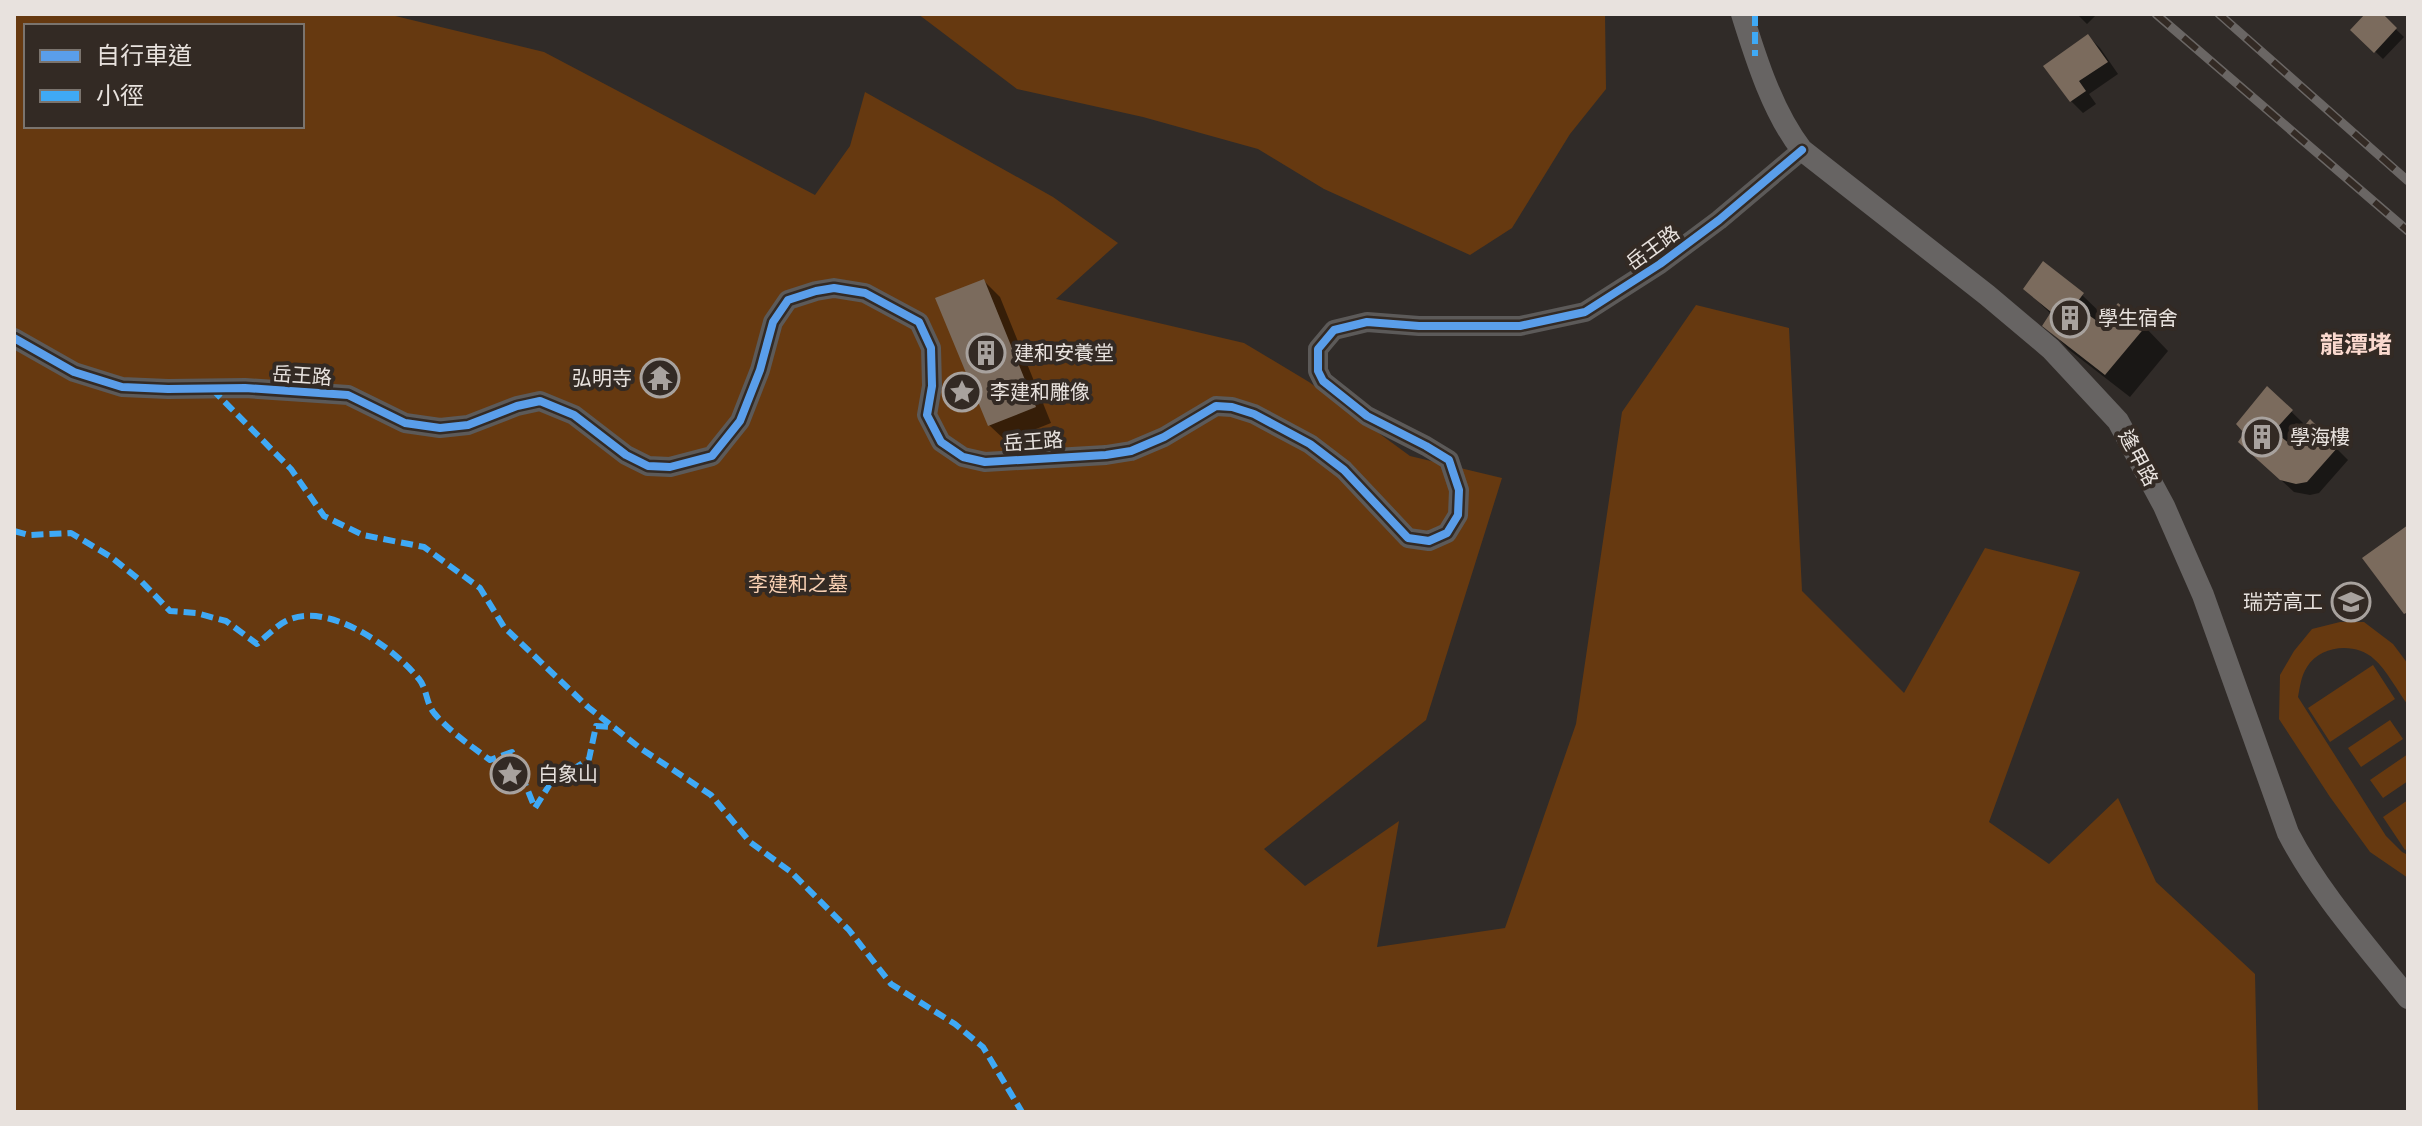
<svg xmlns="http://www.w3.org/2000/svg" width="2422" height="1126" viewBox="0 0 2422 1126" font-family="Signika,'Noto Sans TC',sans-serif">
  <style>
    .green { fill: #663910; fill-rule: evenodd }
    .shadow { fill: #0007 }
    .building { fill: #7b6b5d }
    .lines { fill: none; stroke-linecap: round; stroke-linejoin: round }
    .tertiary { stroke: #5c5a59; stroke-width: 20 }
    .secondary { stroke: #676463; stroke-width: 22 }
    .rail-casing { stroke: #6a6664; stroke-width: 9 }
    .rail { stroke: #332a24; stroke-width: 6; stroke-dasharray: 18; stroke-linecap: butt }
    .quiet { stroke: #3fa9f5; stroke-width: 6; stroke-dasharray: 12 6; stroke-linecap: butt }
    .cycleway-casing { stroke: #332a24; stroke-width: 13 }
    .cycleway { stroke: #5a9eea; stroke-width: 8 }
    .labels { text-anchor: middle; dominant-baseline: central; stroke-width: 8; stroke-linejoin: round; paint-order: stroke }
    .street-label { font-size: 20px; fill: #e8e2de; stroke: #332a24 }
    .poi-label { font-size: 20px; fill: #e8e2de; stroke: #332a24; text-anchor: start }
    .park-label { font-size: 20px; fill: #f8d0b3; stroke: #332a24 }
    .quarter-label { font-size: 24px; font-weight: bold; fill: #fad9ce; stroke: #332a24 }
  </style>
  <rect width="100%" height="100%" fill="#302b28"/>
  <path class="green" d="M 14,14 L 387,14 L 544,52 L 815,195 L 850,146 L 865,92 L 1053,197 L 1118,243 L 1056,299 L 1244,343 L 1309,382 L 1410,456 L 1502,478 L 1426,720 L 1264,849 L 1305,886 L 1399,821 L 1377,947 L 1505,928 L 1576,724 L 1622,412 L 1696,305 L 1789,328 L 1802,591 L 1904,693 L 1985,548 L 2080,572 L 1989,822 L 2049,864 L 2118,798 L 2156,882 L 2255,974 L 2258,1112 L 14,1112 ZM 26,26 L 302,26 L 302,126 L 26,126 Z
    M 918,14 L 1605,14 L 1606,89 L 1570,134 L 1512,228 L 1470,255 L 1324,189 L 1258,149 L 1143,117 L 1017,89 Z
    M 2340,622 L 2364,622 L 2393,644 L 2408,664 L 2408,705 C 2398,692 2386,669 2374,659 C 2356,642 2320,645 2307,667 C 2301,676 2300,687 2298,697 L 2386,836 L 2402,852 L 2408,855 L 2408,878 L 2370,852 L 2330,797 L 2279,719 L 2280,675 L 2294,651 L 2312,629 Z
    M 2373,665 L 2395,699 L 2330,742 L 2308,708 Z
    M 2390,720 L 2403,739 L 2361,767 L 2348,748 Z
    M 2408,754 L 2408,781 L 2383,798 L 2370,780 Z
    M 2408,800 L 2408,848 L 2405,850 L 2383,817 Z"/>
  <path class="shadow" d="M 2077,14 L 2097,14 L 2087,24 Z
    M 2368,14 L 2380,14 L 2404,37 L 2383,59 L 2353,30 Z
    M 2088,36 L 2100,48 L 2118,74 L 2089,94 L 2096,104 L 2083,113 L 2071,101 Z
    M 984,281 L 1000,297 L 1051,423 L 1006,441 L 989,425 Z
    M 2025,289 L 2082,295 L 2108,320 L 2145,327 L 2168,351 L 2130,397 L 2068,349 L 2045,325 L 2052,315 Z
    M 2268,389 L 2303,423 L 2286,443 L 2290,447 L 2310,422 L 2348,460 L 2319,493 L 2310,495 L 2294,492 L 2253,454 Z"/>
  <path class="building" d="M 2365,14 L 2383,14 L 2397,28 L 2374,53 L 2350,30 Z
    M 2088,34 L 2108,62 L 2079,81 L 2086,91 L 2070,102 L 2043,66 Z
    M 2043,261 L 2084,293 L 2075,305 L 2101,324 L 2118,303 L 2146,326 L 2105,375 L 2042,326 L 2051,312 L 2023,289 Z
    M 984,279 L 1036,407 L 988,426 L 935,298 Z
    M 2267,386 L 2293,410 L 2274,431 L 2290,444 L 2310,419 L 2338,447 L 2307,482 L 2296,484 L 2280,480 L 2238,442 L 2244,433 L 2236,424 Z
    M 2408,525 L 2408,612 L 2404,614 L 2362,558 Z"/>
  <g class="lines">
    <path class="tertiary" d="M 14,338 L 74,372 L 122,387 L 168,389 L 245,388 L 348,395 L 405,423 L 440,428 L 468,425 L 517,406 L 540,401 L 574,415 L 626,455 L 648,466 L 670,467 L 712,456 L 740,421 L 760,370 L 773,322 L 788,300 L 816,291 L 834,288 L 865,293 L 919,322 L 931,348 L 932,386 L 927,415 L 941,442 L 963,457 L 985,462 L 1106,455 L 1131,451 L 1164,437 L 1216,406 L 1232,407 L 1254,414 L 1310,444 L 1344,470 L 1408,538 L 1429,541 L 1447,533 L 1458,515 L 1459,490 L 1449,460 L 1426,446 L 1367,416 L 1323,381 L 1318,371 L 1318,349 L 1334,330 L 1367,322 L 1419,326 L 1520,326 L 1585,312 L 1660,264 L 1719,220 L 1802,150"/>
    <path class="secondary" d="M 1742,14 C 1756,59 1773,113 1802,150 L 1987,295 L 2051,349 L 2118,421 L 2164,506 L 2203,595 L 2288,833 C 2319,893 2366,945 2408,998"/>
    <g class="rail-casing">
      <path id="rail" d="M 2156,14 L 2408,231
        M 2219,14 L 2408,181"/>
    </g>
    <use href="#rail" class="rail"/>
    <path class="quiet" d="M 1755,14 L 1755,56
      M 212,389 L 291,469 L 324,516 L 363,535 L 424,547 L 480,588 L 504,627 L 588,707 L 640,748 L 711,795 L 750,842 L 791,872 L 849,930 L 891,984 L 955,1024 L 983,1047 L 1022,1112
      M 14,531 L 29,535 L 71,533 L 111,557 L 141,581 L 170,611 L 196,613 L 226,621 L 257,644 C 266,637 276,626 286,621 C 328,600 394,648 419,679 C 427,689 426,703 434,713 C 450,732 470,745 490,760 L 512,752 L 535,808 L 550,784 L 589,759 L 596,726 L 614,727"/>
    <g class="cycleway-casing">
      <path id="cycleway" d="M 14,338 L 74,372 L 122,387 L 168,389 L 245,388 L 348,395 L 405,423 L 440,428 L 468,425 L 517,406 L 540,401 L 574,415 L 626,455 L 648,466 L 670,467 L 712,456 L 740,421 L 760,370 L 773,322 L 788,300 L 816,291 L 834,288 L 865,293 L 919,322 L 931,348 L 932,386 L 927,415 L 941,442 L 963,457 L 985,462 L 1106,455 L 1131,451 L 1164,437 L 1216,406 L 1232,407 L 1254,414 L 1310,444 L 1344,470 L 1408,538 L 1429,541 L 1447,533 L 1458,515 L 1459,490 L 1449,460 L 1426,446 L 1367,416 L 1323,381 L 1318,371 L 1318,349 L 1334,330 L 1367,322 L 1419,326 L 1520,326 L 1585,312 L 1660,264 L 1719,220 L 1802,150"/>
    </g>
    <use href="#cycleway" class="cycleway"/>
  </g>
  <defs>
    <g id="building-ring" transform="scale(2)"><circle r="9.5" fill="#332a24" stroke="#a8a29e" stroke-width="1.5"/><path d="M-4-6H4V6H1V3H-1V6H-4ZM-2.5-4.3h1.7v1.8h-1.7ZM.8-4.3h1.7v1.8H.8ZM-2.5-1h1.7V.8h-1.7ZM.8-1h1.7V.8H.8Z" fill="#a8a29e"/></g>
    <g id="temple-ring" transform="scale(2)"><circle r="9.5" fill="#332a24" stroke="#a8a29e" stroke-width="1.5"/><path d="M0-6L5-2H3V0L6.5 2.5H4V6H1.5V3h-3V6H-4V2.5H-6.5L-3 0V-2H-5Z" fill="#a8a29e"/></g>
    <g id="sight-ring" transform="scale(2)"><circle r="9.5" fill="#332a24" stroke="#a8a29e" stroke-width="1.5"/><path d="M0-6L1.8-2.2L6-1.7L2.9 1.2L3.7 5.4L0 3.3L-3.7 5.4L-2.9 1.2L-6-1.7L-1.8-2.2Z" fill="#a8a29e"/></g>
    <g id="school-ring" transform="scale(2)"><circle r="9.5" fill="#332a24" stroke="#a8a29e" stroke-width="1.5"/><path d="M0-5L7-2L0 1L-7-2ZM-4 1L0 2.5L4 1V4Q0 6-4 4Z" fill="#a8a29e"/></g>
  </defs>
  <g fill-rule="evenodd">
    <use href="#building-ring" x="2070" y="318"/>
    <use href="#building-ring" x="986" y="353"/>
    <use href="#temple-ring" x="660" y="378"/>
    <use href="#sight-ring" x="962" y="392"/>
    <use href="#building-ring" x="2262" y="437"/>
    <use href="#school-ring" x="2351" y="602"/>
    <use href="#sight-ring" x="510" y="774"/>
  </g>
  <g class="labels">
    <g class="street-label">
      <text transform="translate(1653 248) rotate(-36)">岳王路</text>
      <text transform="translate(302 376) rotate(4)">岳王路</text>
      <text transform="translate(1033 442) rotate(-4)">岳王路</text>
      <text transform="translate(2138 458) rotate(62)">逢甲路</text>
    </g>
    <g class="poi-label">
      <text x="2098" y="318">學生宿舍</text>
      <text x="1014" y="353">建和安養堂</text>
      <text x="632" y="378" text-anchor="end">弘明寺</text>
      <text x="990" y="392">李建和雕像</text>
      <text x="2290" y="437">學海樓</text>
      <text x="2323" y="602" text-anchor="end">瑞芳高工</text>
      <text x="538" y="774">白象山</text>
    </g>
    <g class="park-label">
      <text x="798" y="584">李建和之墓</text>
    </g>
    <g class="quarter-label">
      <text x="2356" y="345">龍潭堵</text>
    </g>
  </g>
  <rect width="2422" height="1126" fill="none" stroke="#e8e2de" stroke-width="32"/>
  <rect x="24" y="24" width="280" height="104" fill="#332a24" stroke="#7b746e" stroke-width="2"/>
  <rect x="40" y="50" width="40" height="12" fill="#5a9eea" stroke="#7b746e" stroke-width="2"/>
  <text x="96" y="64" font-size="24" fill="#e8e2de">自行車道</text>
  <rect x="40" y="90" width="40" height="12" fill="#3fa9f5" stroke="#7b746e" stroke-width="2"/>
  <text x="96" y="104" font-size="24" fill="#e8e2de">小徑</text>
</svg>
